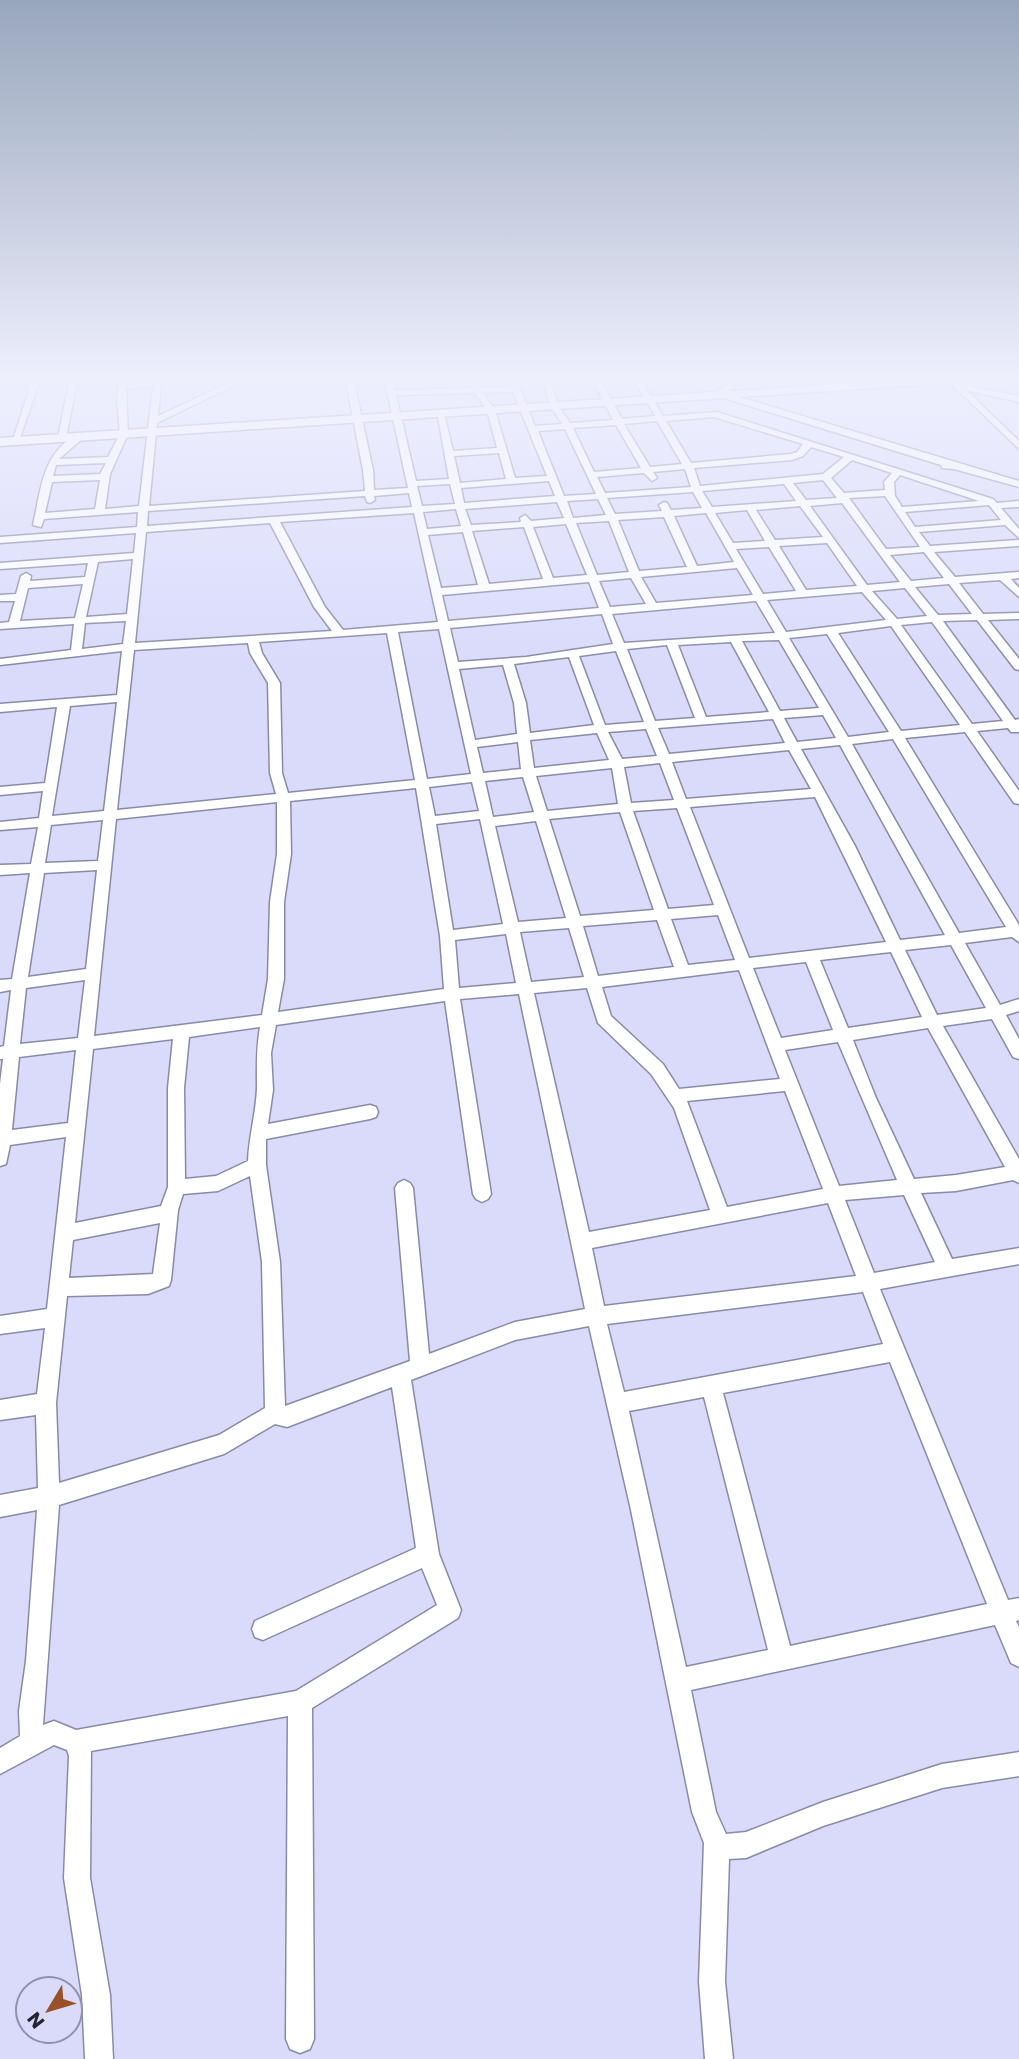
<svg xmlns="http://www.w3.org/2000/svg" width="1019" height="2059" viewBox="0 0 1019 2059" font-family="Poppins,sans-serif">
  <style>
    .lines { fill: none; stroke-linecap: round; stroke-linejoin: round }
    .minor-casing { stroke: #898aa6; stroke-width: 3 }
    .major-casing { stroke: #898aa6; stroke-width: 3 }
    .minor { fill: #fff; fill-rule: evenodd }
    .major { fill: #fff; fill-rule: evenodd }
  </style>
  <rect width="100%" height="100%" fill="#dadbfb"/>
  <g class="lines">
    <g class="minor-casing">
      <path id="minor" d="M 33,377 L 41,377 L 19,441 L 12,443 Z
        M 70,377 L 78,377 L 66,438 L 62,441 L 58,438 Z
        M 120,377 L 128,377 L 127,384 L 153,381 L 154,377 L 162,377 L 158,416 L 241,377 L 251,377 L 157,423 L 149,506 L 365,491 L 363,470 L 345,377 L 353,377 L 373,470 L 374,490 L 408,488 L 384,377 L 392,377 L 395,390 L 473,388 L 470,377 L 478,377 L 481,388 L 511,387 L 507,377 L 515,377 L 535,426 L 562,424 L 550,405 L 541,377 L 549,377 L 558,405 L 570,423 L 613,420 L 591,377 L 599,377 L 622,419 L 655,416 L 632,377 L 640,377 L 663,416 L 717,412 L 993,499 L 997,503 L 1019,501 L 1019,507 L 1001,508 L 1019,529 L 1019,538 L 1005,525 L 919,532 L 930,546 L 1019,540 L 1019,546 L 934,552 L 955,577 L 1019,572 L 1019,578 L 1011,579 L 1019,588 L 1019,597 L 1000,580 L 959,583 L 983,614 L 1019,613 L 1019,619 L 988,620 L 1019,659 L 1019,670 L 1015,669 L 977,620 L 943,621 L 1015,720 L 1019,719 L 1019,732 L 1011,732 L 1008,728 L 977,731 L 1019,791 L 1019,804 L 1014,803 L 965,732 L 905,738 L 1019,925 L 1019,942 L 1012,937 L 965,943 L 1000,1005 L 1019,999 L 1019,1011 L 1006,1015 L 1019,1039 L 1019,1059 L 1013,1057 L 992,1019 L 943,1026 L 1019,1159 L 1019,1183 L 1013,1180 L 956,1191 L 921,1193 L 952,1259 L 1019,1248 L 1019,1264 L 880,1289 L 1008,1600 L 1019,1598 L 1019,1620 L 1016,1621 L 1019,1627 L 1019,1667 L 1011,1663 L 995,1625 L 691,1690 L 716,1812 L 726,1834 L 746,1832 L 823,1802 L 942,1764 L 1019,1752 L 1019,1776 L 942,1788 L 823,1826 L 746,1858 L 729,1859 L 725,1982 L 733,2059 L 705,2059 L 699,1982 L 704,1843 L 692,1812 L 631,1510 L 589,1326 L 515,1340 L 411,1380 L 439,1554 L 461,1610 L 458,1618 L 312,1708 L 314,2039 L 310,2049 L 300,2053 L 290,2049 L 286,2039 L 288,1716 L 91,1751 L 90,1878 L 110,1995 L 113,2059 L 85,2059 L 82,1995 L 64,1878 L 69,1756 L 67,1750 L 54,1745 L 0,1774 L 0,1748 L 20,1736 L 19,1711 L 26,1661 L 37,1510 L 0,1517 L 0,1495 L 38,1488 L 36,1415 L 0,1420 L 0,1400 L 37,1394 L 45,1328 L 0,1334 L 0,1316 L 47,1309 L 66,1137 L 10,1145 L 6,1164 L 0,1166 L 0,1084 L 3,1059 L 0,1059 L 0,1047 L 4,1046 L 11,990 L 0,992 L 0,980 L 12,979 L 30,873 L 0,875 L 0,865 L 31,864 L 38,827 L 0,830 L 0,822 L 39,818 L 43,791 L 0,795 L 0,787 L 45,783 L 57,707 L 0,712 L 0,704 L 117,695 L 122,651 L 0,665 L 0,659 L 71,650 L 74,624 L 0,629 L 0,623 L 9,622 L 15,601 L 0,601 L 0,595 L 16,594 L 21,576 L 26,573 L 31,576 L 30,581 L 85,577 L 88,563 L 0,569 L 0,563 L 134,553 L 136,533 L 0,543 L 0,537 L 137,527 L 138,512 L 44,519 L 41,527 L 33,525 C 41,490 42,451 79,434 L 83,437 L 82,439 L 59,459 L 108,457 L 120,434 L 117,399 ZM 153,386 L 139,506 L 105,509 L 110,474 L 128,434 L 126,389 ZM 513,392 L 547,476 L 515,478 L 495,410 L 483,393 ZM 475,393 L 487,410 L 497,448 L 453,451 L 444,413 L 437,411 L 449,479 L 416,481 L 396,395 ZM 714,417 L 803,444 L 797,452 L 791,454 L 691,463 L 666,421 ZM 657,421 L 682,464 L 650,467 L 624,424 ZM 616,425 L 641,468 L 594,472 L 573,428 ZM 565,429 L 596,494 L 564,496 L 538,431 ZM 811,447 L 844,457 L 823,474 L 700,486 L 694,468 L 792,460 L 803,456 ZM 499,453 L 506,479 L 460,483 L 454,456 ZM 852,460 L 892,473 L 884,482 L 885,490 L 844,493 L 831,478 ZM 106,463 L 100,474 L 53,476 L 56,465 ZM 685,469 L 691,487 L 605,493 L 597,477 L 644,473 L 652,481 L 657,478 L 653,472 ZM 900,475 L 979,501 L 902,507 L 895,496 L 894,482 ZM 100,480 L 95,509 L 45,513 L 52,482 ZM 823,480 L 837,498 L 806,500 L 793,483 ZM 549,481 L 555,496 L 464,503 L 461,488 ZM 450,484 L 455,504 L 422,506 L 417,486 ZM 784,484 L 796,501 L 712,507 L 702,491 ZM 693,492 L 702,508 L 671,510 L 667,503 L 664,502 L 659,505 L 662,511 L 615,514 L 607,498 ZM 409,493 L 412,507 L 147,526 L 148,511 L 365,496 L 367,502 L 370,503 L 375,500 L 374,496 ZM 885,496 L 920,547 L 886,549 L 849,498 ZM 598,499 L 606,515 L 573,518 L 567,501 ZM 557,502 L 564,518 L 531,521 L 525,515 L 520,518 L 521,522 L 471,525 L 465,509 ZM 842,503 L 900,582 L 867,585 L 810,506 ZM 989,505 L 1001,520 L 915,527 L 905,512 ZM 800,506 L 823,537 L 775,540 L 756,510 ZM 456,509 L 461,526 L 427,529 L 423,512 ZM 747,510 L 765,541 L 733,543 L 715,513 ZM 414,513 L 438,622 L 343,630 L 325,607 L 280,522 ZM 706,513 L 734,562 L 697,566 L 674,516 ZM 664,517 L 687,567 L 639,571 L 618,520 ZM 609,521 L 629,572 L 597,575 L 576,523 ZM 270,523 L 314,607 L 332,631 L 135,643 L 146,532 ZM 566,524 L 587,575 L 553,578 L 533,527 ZM 524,527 L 543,579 L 489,584 L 472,531 ZM 463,532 L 478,585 L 441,588 L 428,535 ZM 827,543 L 857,586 L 806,590 L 779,546 ZM 769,547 L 796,591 L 763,594 L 736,549 ZM 924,552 L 944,578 L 911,581 L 890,555 ZM 133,559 L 127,614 L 86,617 L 98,562 ZM 737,568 L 753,595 L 656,603 L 641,577 ZM 631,578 L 646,604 L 610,607 L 599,581 ZM 589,582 L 599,608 L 448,621 L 442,595 ZM 83,584 L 75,618 L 20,621 L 28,588 ZM 949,584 L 972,614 L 938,615 L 915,587 ZM 905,588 L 927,616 L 897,619 L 872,591 ZM 862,592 L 886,620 L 786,632 L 767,600 ZM 756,601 L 775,633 L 624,643 L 612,614 ZM 602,614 L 613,644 L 526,657 L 458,662 L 450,628 ZM 126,621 L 123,644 L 82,649 L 85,623 ZM 932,622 L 1003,721 L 972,724 L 901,625 ZM 891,626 L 960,725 L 901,731 L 838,633 ZM 439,629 L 471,774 L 427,779 L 398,632 ZM 387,633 L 415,780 L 288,793 L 282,773 L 280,683 L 262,653 L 259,642 ZM 827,634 L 889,732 L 848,737 L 789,638 ZM 779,640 L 819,708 L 780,711 L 742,641 ZM 731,642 L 769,712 L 706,717 L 678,645 ZM 248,643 L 250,653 L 268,683 L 270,773 L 276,794 L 117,810 L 134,650 ZM 667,645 L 695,718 L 655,721 L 627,649 ZM 616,651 L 644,722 L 605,725 L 579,656 ZM 569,657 L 594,725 L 530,733 L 526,703 L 514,664 ZM 503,665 L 514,703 L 517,734 L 475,740 L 459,669 ZM 117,702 L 104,811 L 52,816 L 70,706 ZM 823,715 L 836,738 L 797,742 L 784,718 ZM 773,719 L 785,743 L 669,754 L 658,728 ZM 646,729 L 657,756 L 622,759 L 608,732 ZM 597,733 L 609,760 L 534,768 L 530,740 ZM 893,739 L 1006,927 L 959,933 L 852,744 ZM 518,742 L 521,769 L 483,773 L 477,747 ZM 840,745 L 945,935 L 900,940 L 855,846 L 801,749 ZM 789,750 L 811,789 L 686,799 L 672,762 ZM 660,763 L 674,800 L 631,803 L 624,767 ZM 612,768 L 618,804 L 547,811 L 536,776 ZM 523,777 L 534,812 L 493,817 L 485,781 ZM 472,782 L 479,811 L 435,816 L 429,787 ZM 416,788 L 440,936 L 444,989 L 278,1012 L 284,979 L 284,902 L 291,854 L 290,801 ZM 815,797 L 886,942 L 749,958 L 690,807 ZM 277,802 L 277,854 L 270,902 L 268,979 L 262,1015 L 94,1036 L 116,819 ZM 677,808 L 714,905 L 668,909 L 633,811 ZM 620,812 L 654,910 L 580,916 L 549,819 ZM 480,819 L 503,924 L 453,930 L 436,824 ZM 103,820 L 98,861 L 45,863 L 51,825 ZM 536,821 L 566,918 L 518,922 L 495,826 ZM 97,870 L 86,969 L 28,977 L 44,873 ZM 718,915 L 735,960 L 688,965 L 671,919 ZM 657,920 L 674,967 L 598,976 L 583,926 ZM 569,928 L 584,977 L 531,982 L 520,932 ZM 506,934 L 516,983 L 459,988 L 455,940 ZM 951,945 L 986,1008 L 937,1015 L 905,950 ZM 891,952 L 922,1017 L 848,1028 L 820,960 ZM 806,962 L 833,1030 L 781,1038 L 753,968 ZM 739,970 L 780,1079 L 679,1089 L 663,1064 L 611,1016 L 602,987 ZM 85,980 L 78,1038 L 20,1044 L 26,988 ZM 587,988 L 598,1023 L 651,1074 L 674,1108 L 710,1210 L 589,1232 L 534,993 ZM 519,994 L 585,1309 L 515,1322 L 429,1354 L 413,1188 L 410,1183 L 404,1180 L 398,1183 L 395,1188 L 410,1361 L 285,1406 L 280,1262 L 266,1165 L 266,1139 L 370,1119 L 376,1117 L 378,1112 L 376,1107 L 370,1105 L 268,1124 L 273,1090 L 271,1053 L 276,1025 L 445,1001 L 473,1194 L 476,1199 L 482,1202 L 488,1199 L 491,1194 L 460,999 ZM 260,1027 C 256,1049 257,1066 257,1088 C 256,1113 249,1136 248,1161 L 216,1176 L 185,1179 L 184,1088 L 189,1037 ZM 928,1028 L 1005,1167 L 956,1175 L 914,1179 L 876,1098 L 853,1040 ZM 173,1039 L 168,1088 L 168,1187 L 161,1206 L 75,1223 L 93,1049 ZM 838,1042 L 897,1180 L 839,1186 L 785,1050 ZM 76,1050 L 68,1123 L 12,1130 L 19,1057 ZM 785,1091 L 823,1189 L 727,1207 L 687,1101 ZM 250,1176 L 262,1262 L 265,1408 L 219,1435 L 59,1483 L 56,1403 L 67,1296 L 148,1294 L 169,1286 L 171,1280 L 178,1210 L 183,1194 L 218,1191 ZM 904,1195 L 935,1262 L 874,1273 L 845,1200 ZM 828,1203 L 856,1276 L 604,1306 L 592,1248 ZM 160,1223 L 153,1274 L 69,1278 L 73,1240 ZM 863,1292 L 883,1344 L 624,1392 L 607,1324 ZM 890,1362 L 987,1604 L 790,1646 L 723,1393 ZM 392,1387 L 416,1548 L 255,1621 L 252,1629 L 255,1637 L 263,1640 L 422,1568 L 437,1605 L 296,1691 L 76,1730 L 54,1721 L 43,1725 L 59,1505 L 224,1454 L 275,1424 L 287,1427 ZM 704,1397 L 768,1650 L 686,1667 L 629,1411 Z
        M 736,377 L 745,377 L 726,393 L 1019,481 L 1019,487 L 954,469 L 942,468 L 941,465 L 717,396 L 717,392 Z
        M 944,377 L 952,377 L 960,384 L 1019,396 L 1019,402 L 966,390 L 1019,441 L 1019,449 Z"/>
    </g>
    <g class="major-casing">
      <path id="major" d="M 949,377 L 1001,377 L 996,380 L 0,446 L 0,438 Z"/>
    </g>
    <use href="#minor" class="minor"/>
    <use href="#major" class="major"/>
  </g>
  <linearGradient id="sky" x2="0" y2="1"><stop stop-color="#98a6bc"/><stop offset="0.57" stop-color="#eeeffd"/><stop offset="1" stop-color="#eeeffd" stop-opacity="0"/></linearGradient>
  <rect width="1019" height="665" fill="url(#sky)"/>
  <g transform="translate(49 2010) rotate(232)"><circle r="33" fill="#dadbfb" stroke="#9192a9" stroke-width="2"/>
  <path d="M0-5L12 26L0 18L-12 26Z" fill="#98512a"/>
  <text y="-10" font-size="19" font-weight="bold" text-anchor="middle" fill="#23242f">N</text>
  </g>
</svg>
